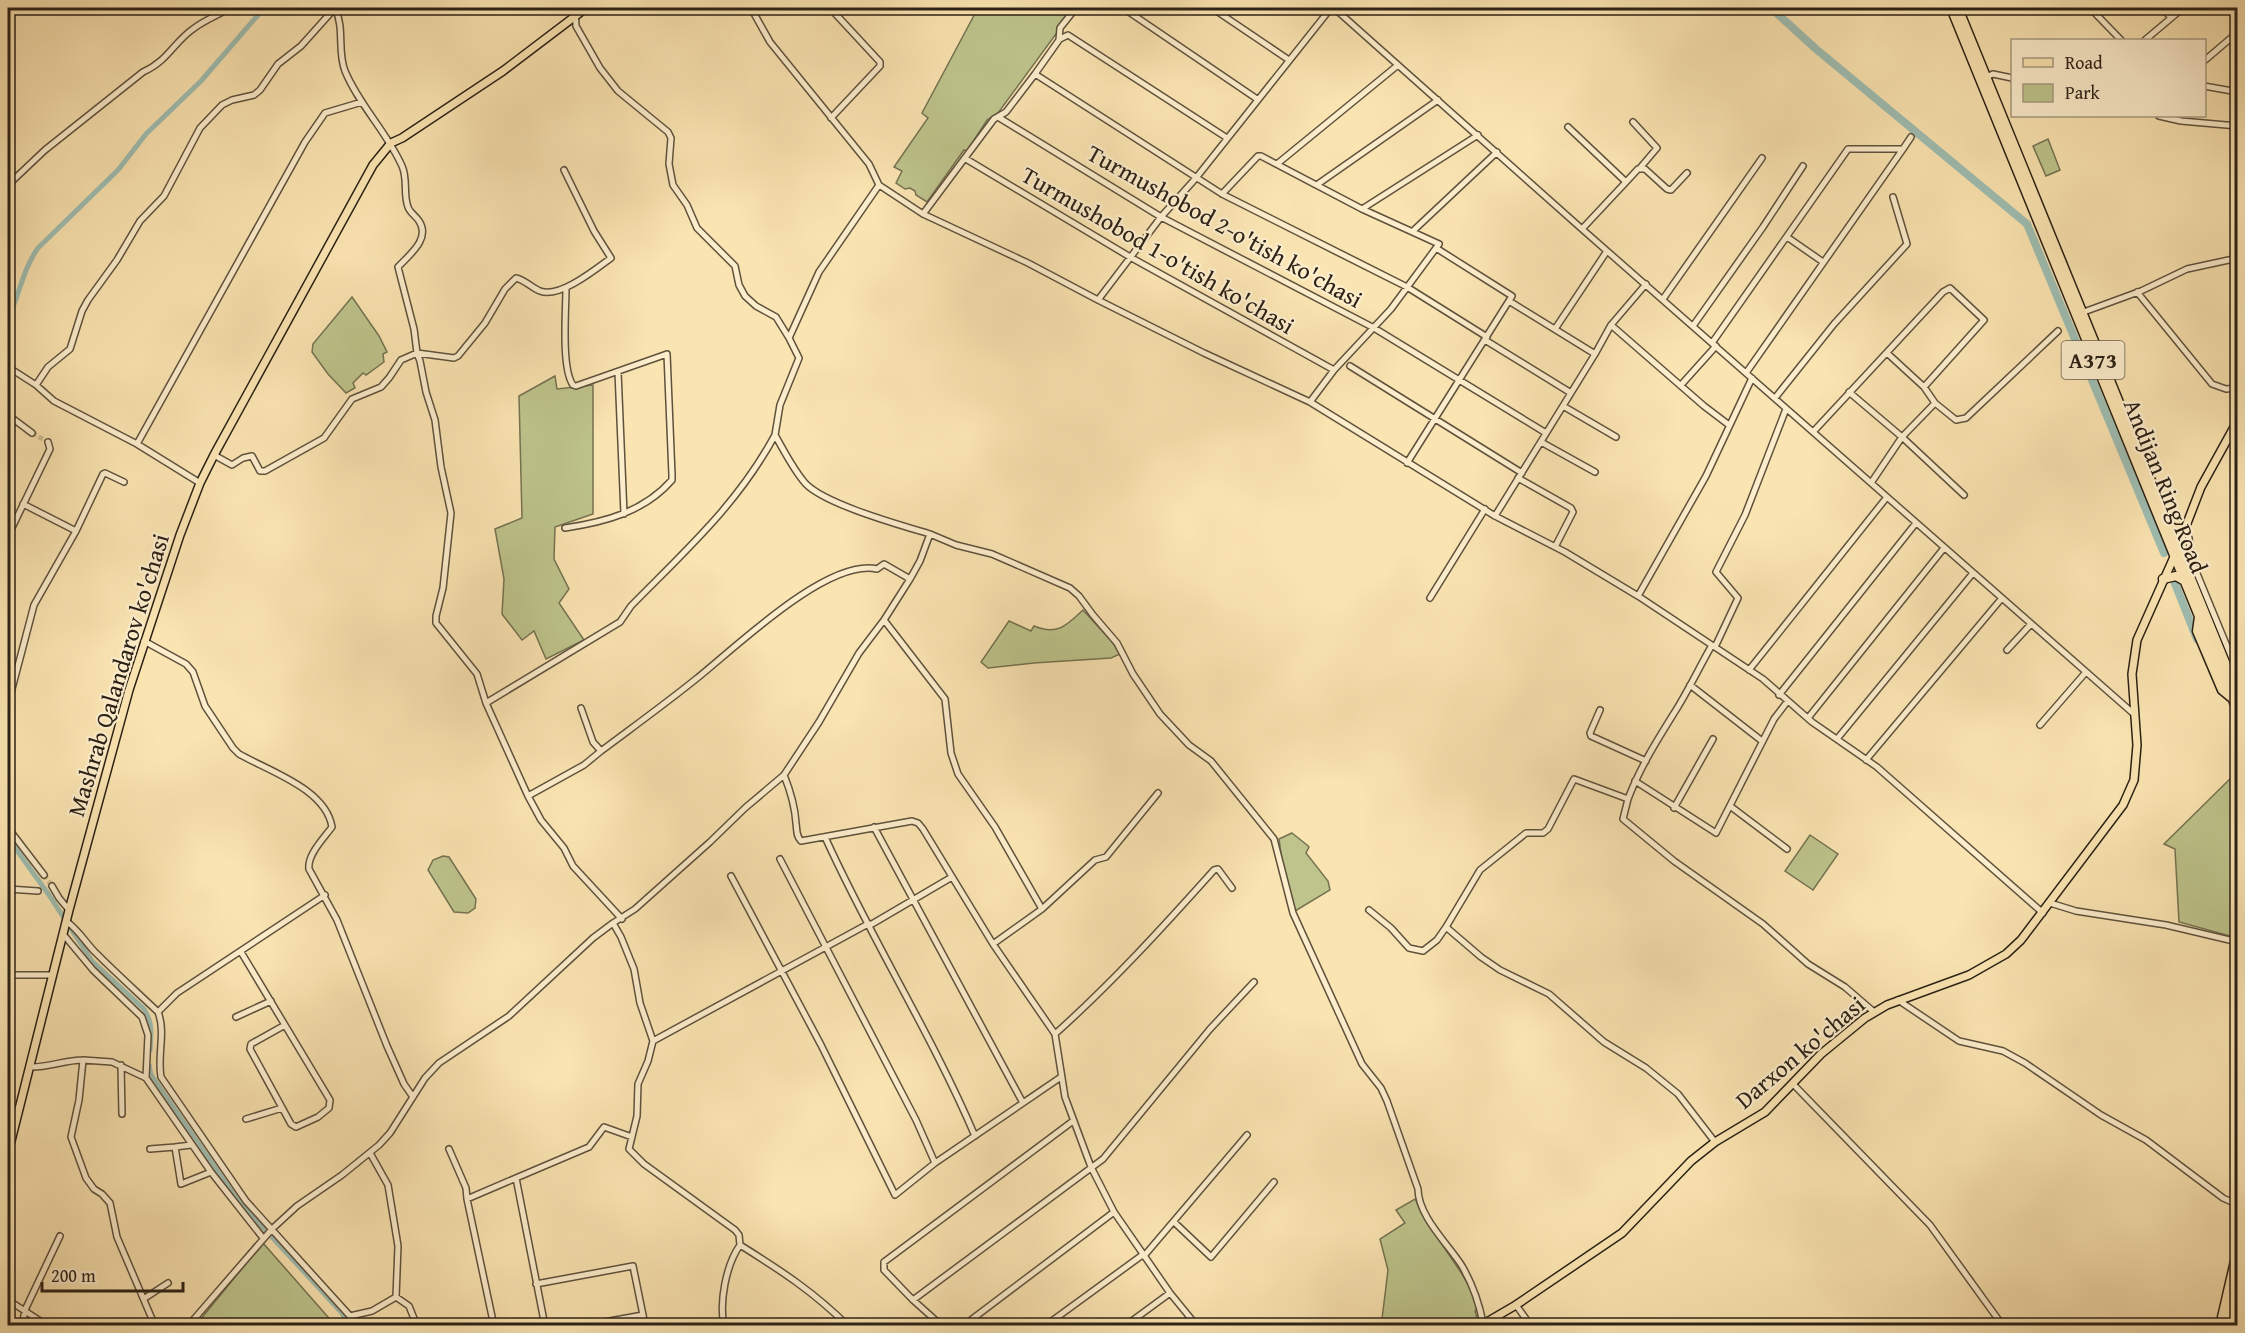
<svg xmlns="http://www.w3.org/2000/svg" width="2245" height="1333" viewBox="0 0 2245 1333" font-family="'Gentium Book Plus',serif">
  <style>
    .green { fill: #bec48c; stroke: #747251; stroke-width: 1.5 }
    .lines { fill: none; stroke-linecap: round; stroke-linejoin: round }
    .canal { stroke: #9fbeb2; stroke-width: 5 }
    .river { stroke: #9fbeb2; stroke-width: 8 }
    .minor-tunnel { stroke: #d1bd92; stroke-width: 5; stroke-dasharray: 5 2.5; stroke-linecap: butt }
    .minor-casing { stroke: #5f523d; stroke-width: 8 }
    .major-casing { stroke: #2b2116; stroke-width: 10 }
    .highway-casing { stroke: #2b2116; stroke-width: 11 }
    .minor { stroke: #fcedcc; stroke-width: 5 }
    .major { stroke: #fae4b1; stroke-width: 7 }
    .highway { stroke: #fae4b1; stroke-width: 8 }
    .labels { text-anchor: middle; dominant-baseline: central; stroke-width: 4.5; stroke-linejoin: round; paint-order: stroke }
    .shield { fill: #fcedcc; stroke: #6a5e4d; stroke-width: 1.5 }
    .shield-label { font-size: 22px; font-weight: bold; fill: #2b2116 }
    .street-label { font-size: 24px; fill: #2b2116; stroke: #fcedcc }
  </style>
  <rect width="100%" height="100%" fill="#fae4b1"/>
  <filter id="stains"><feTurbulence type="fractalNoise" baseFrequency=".00333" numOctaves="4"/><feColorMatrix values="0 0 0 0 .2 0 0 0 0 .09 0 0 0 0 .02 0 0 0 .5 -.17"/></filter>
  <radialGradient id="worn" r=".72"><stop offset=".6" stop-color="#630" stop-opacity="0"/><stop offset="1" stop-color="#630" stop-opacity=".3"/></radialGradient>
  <path class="green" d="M 978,8 L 1075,8 L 998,113 L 987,120 L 967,151 L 964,150 L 927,202 L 916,195 L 915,191 L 910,188 L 905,189 L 896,183 L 902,171 L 894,167 L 928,118 L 922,113 Z
    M 2048,139 L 2060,170 L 2046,176 L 2033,146 Z
    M 352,297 L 379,336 L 387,352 L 383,354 L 384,362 L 366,375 L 363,373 L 353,383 L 355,388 L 346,393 L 328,374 L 312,352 L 313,344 Z
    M 555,376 L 557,389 L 593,385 L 593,514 L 555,527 L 554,559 L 569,589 L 559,603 L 584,640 L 546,659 L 534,631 L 522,640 L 502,614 L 504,579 L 495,529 L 522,518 L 519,396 Z
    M 1083,610 L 1113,643 L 1120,654 L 1111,658 L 1034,663 L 988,668 L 981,662 L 1009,621 L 1031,631 L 1034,626 C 1058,636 1067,625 1083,610 Z
    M 2237,772 L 2237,771 L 2237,938 L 2179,922 L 2175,849 L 2164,844 Z
    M 1292,833 L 1307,845 L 1309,847 L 1306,853 L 1328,881 L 1330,890 L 1295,911 L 1283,868 L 1279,839 Z
    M 1810,835 L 1838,854 L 1813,890 L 1785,871 Z
    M 443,856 L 449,857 L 476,899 L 475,908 L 468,913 L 454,912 L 428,870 L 433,860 Z
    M 1415,1199 L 1429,1225 L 1462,1274 L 1473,1293 L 1477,1308 L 1475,1311 L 1478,1321 L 1472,1325 L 1393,1326 L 1382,1319 L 1388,1270 L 1380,1239 L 1405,1223 L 1396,1210 Z
    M 263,1243 L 335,1325 L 195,1326 Z"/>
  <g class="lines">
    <path class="canal" d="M 8,319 C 19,296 23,269 38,248 L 118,170 L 146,134 L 201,81 L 264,8
      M 8,838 L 49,895 L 92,961 L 144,1009 C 153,1023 151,1034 150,1050
      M 149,1065 L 151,1075 L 236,1198 L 342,1313 L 349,1326"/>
    <path class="river" d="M 1771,8 L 1816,49 L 2027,224 L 2164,553
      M 2174,581 L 2197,639"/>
    <path class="minor-tunnel" d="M 32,433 L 48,442
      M 44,875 L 52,886"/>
    <g class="minor-casing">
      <path id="minor" d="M 335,8 C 345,29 337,51 345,71 C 359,105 387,132 402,166 C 408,179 403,194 408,207 C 410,213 416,216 419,221 C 431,239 409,255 398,267 L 414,329 L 417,353 L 420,361 L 426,392 L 435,420 L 441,467 L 451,513 L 443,588 L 436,616 L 436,623 L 477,674 L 486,703 L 528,796 L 541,820 L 564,848 L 573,866 L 622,919
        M 575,8 L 576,26 L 600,68 L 618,91 L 668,132 L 671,138 L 669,164 L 673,185 L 687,205 L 697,228 L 735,266 L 739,285 L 745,296 L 756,306 L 776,317 L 789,338
        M 751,8 L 770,42 L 869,164 L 879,185 L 923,214 L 1028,263 L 1098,300 L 1204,353 L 1310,402 L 1495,516 L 1565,552 L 1638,596 L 1763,679 L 1812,722 L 1877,767 L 2043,913
        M 830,8 L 880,62 L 880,66 L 831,118
        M 1123,8 L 1257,99
        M 1212,8 L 1289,60
        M 1334,8 L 1582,229 L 2134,714
        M 2090,8 L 2121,40
        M 2163,8 L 2171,18
        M 1060,39 L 1068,35 L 1227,138
        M 2145,40 L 2183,8
        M 2204,61 L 2238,32
        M 1035,74 L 1222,194 L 1407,287 L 1487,337
        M 1986,77 L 1993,74 L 2012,78
        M 2204,86 L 2238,92
        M 2159,116 L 2181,121 L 2238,126
        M 998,117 L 1161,217 L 1374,328 L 1546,433
        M 1633,122 L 1657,148 L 1640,168
        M 1568,127 L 1626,182 L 1582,229
        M 966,159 L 1130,257 L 1334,370
        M 1277,164 L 1398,65
        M 1626,182 L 1638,169 L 1645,169 L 1667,189 L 1671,190 L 1687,173
        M 1318,184 L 1438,100
        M 8,185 L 45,150 L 143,72 C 168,61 174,42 193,29 C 203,21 218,15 230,8
        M 1222,194 L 1258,156 L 1261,156 L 1362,209 L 1439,244 L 1391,309 L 1334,370 L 1310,402
        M 1362,209 L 1478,135
        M 923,214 L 994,119 L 1006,112 L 1035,74 L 1059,40 L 1060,28 L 1076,8
        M 1413,231 L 1497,152
        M 1787,237 L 1823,262
        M 2137,292 L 2212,384 L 2226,389 L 2238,388
        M 1663,299 L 1762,158
        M 1098,300 L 1161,217 L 1196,178 L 1331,8
        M 1509,301 L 1595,354
        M 2081,313 L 2141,291 L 2187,269 L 2238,258
        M 1611,325 L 1704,406 L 1729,425
        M 1693,326 L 1763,227 L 1803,166
        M 1555,329 L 1607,251
        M 1485,340 L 1571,393
        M 1712,343 L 1848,149 L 1903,149 L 1911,137
        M 1887,353 L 1924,387 L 1935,403
        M 1350,366 L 1522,473
        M 8,367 L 36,385 L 54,401 L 137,444 L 200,483
        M 618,372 L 624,514
        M 1746,373 L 1903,149
        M 36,385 L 48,367 L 70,349 L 82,311 L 88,300 L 117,260 L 140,221 L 164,196 L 200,128 L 222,105 L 232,100 L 254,95 L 260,90 L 278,64 L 301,46 L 335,8
        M 1681,385 L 1716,346
        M 1849,392 L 1902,437 L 1964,495
        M 1775,398 L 1834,324 L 1907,244 L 1893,197
        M 1563,406 L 1616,437
        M 8,415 L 32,433
        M 1813,432 L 1943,292 L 1950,288 L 1984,320 L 1924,387
        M 1541,442 L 1595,472
        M 137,444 L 305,142 L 325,113 L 362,102
        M 214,455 L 232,465 L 243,458 L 252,456 L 260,471 L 265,471 L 324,438 L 352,399 L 381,387 L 389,378 L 401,360 L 417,353 L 454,358 L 458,356 L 485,323 L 505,289 L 516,278 C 525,280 532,288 540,291 C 559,299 596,269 611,258 L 594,231 L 564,170
        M 1407,463 L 1512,296 L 1436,248
        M 1518,478 L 1571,508 L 1573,512 L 1555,547
        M 1871,483 L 1902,437 L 1935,403 L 1956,420 L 1966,418 L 2058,331
        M 23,504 L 76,531
        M 1495,516 L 1595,354 L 1611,325 L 1646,284
        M 565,528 C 605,522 644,512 672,480 L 672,475 L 667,354 L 576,386 L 573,385 C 561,368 566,310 566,288
        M 2185,529 L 2189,538 L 2191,559 L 2238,673
        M 930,534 L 956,545 L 992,554 L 1070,588 L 1079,596 L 1093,615 L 1117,643 L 1133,674 L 1160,714 L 1189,745 L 1211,761 L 1274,839 L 1293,913 L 1362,1064 L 1381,1088 L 1387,1101 L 1418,1189 C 1418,1216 1448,1244 1462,1266 C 1473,1285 1479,1302 1483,1323
        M 8,536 L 50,449 L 48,442
        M 1638,596 L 1706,476 L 1752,378
        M 1430,598 L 1485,509
        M 884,620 L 945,699 L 951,753 L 958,774 L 995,827 L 1042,909 L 993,944
        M 144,641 L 186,664 L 193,672 L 205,706 L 233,748 L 239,754 C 269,771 326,789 332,827 C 324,838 307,855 309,869 L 337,920 L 387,1046 L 404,1084 L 413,1097
        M 1715,647 L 1738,598 L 1716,572 L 1745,515 L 1786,409
        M 2007,650 L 2031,624
        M 1749,670 L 1887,497
        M 1690,685 L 1762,741
        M 1779,695 L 1916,523
        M 486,703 L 620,622 L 631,606 C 685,551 738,504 775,435
        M 8,704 L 34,605 L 76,531 L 103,474 L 105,473 L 124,482
        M 1600,710 L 1590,733 L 1591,736 L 1646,761
        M 1808,718 L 1944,548
        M 2040,725 L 2086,672
        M 1837,739 L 1973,573
        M 601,751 C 633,727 665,704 696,679 C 734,649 827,558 877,569 L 884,564 L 910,579
        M 1866,760 L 2002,598
        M 784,775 C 790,790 795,807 796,823 C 797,830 796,836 801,841 L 912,821 L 918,823 L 923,829 L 993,944 L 1055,1034 L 1065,1097 L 1091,1167 L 1114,1212 L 1170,1293 L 1197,1326
        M 1635,781 L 1716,833 L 1774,719 L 1787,702
        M 528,796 L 584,765 L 601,751 L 593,742 L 581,708
        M 1628,799 L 1623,819 L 1674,861 L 1763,924 L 1808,964 L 1845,987 L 1874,1012
        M 1730,806 L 1787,849
        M 1674,808 L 1713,739
        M 874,827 L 1023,1103
        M 8,828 L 44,875
        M 825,837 C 871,939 931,1033 975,1136
        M 780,859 L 916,1120 L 935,1163
        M 731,876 L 821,1045 L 895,1195 L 935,1163 L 1061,1077
        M 52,886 L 59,898 L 69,910
        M 8,889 L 38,891
        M 2050,903 L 2076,911 L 2166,925 L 2238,942
        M 1042,909 L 1095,860 L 1106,857 L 1158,793
        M 1369,910 L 1391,928 L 1409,948 L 1423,951 L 1437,940 L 1446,927 L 1481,957 L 1500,970 L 1549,994 L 1604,1042 L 1646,1068 L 1678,1094 L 1715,1142
        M 66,921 C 78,929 85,942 95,952 C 116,973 137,992 158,1012 L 177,993 L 325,895
        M 1446,927 L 1480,870 L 1526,833 L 1543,833 L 1548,829 L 1574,779 L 1628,799 C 1640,767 1658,739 1676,710 C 1689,689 1700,666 1712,645
        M 63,934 L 93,970 L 142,1017 L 148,1035 L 146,1078
        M 241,952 L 330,1100 L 329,1108 L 318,1117 L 296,1127 L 291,1124 L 250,1049 L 251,1044 L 285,1025
        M 8,975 L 52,975
        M 1898,1000 L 1959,1041 L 2003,1051 L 2025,1063 L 2101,1115 L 2146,1140 L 2223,1198 L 2238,1205
        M 158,1012 C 166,1032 157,1056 161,1077 L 246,1201 L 350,1316 L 372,1311 L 396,1297 L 398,1246 L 388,1185 L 370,1153
        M 236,1017 L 271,1001
        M 1055,1034 C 1112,983 1163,927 1214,870 L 1218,869 L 1232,888
        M 653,1041 L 868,924 L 872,924 L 952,877
        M 121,1065 L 122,1114
        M 29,1067 C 48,1068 64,1060 83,1060
        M 1793,1084 L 1930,1225 L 2003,1326
        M 246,1119 L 282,1108
        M 191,1145 L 175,1147 L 181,1184 L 211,1172
        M 150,1149 L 175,1147
        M 449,1149 L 466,1188 L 467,1199
        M 1174,1222 L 1211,1257 L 1274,1182
        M 536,1284 L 633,1266 L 643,1315
        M 396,1297 L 409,1306 L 417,1326
        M 145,1298 L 168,1283
        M 8,1300 L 48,1326
        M 913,1300 L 884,1270 L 884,1262 L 1073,1121
        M 1516,1305 L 1531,1326
        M 22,1326 L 25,1310 L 60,1236
        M 155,1326 L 117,1237 L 110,1203 L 102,1194 L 94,1189 L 86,1178 L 71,1137 L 79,1100 L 83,1060 L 112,1062 L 146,1078 L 211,1172 L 263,1238
        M 188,1326 L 272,1229 L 297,1206 L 342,1175 L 379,1145 L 390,1133 L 425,1078 L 439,1063 L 509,1016 L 593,938 L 613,923
        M 494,1326 L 467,1199 L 516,1178
        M 545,1326 L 516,1178 L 589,1147 L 604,1127 L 632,1137
        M 582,1326 L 643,1315 L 645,1326
        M 724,1326 C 719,1302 726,1265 740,1245
        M 848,1326 C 814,1292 780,1270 740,1245 L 739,1235 L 735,1230 L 644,1164 L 629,1149 L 637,1116 L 638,1084 L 648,1061 L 653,1041 L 640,1003 L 634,969 L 621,937 L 613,923 L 635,909 L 710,842 L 745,808 L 784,775 L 819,722 L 859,653 L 884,620 L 910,579 L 920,561 L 930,534 C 900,525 824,504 805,483 C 793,469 784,451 775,435 L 780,405 L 799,358 L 789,338 L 819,272 L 879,185
        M 942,1326 L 913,1300 L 1103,1159 L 1210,1029 L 1254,982
        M 963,1326 L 1114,1212
        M 1045,1326 L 1141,1256 L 1144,1256 L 1247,1135
        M 1125,1326 L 1170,1293"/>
    </g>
    <g class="major-casing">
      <path id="major" d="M 8,1153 L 69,910 L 129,690 L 180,535 L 200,483 L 214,455 L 373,165 L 391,143 L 402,138 L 503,71 L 586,8
        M 1480,1326 L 1516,1305 L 1622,1233 L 1691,1161 L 1715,1142 L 1765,1112 L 1821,1054 L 1865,1018 L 1887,1005 L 1969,975 L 2006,954 L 2021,940 L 2123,805 L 2134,780 L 2137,745 L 2132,674 L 2137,640 L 2174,557 L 2201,487 L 2238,420"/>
    </g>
    <g class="highway-casing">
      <path id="highway" d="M 1951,8 L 2238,712
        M 1958,8 L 2238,694
        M 2169,526 L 2175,529 L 2185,529
        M 2163,579 L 2176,576 L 2183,580
        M 2199,617 L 2197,631 L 2222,690 L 2233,699
        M 2220,1326 L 2238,1248
        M 2227,1326 L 2238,1278"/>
    </g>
    <use href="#minor" class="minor"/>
    <use href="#major" class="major"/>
    <use href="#highway" class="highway"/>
  </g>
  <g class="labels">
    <rect class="shield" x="2061.5" y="341" width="63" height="38" rx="4.5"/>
    <g class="shield-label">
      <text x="2093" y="360">A373</text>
    </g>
    <g class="street-label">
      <text transform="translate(1225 226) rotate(29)">Turmushobod 2-o'tish ko'chasi</text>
      <text transform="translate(1158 250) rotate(30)">Turmushobod 1-o'tish ko'chasi</text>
      <text transform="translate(2166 486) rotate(68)">Andijan Ring Road</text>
      <text transform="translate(118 675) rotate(-73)">Mashrab Qalandarov ko'chasi</text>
      <text transform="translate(1800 1052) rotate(-40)">Darxon ko'chasi</text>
    </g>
  </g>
  <rect width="2245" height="1333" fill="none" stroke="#fae4b1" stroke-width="30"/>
  <rect x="9" y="9" width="2227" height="1315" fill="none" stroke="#2b2116" stroke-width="3"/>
  <rect x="15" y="15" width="2215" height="1303" fill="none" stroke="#2b2116" stroke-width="1.5"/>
  <rect x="2011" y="39" width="195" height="78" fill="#fcedcc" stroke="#a89b83" stroke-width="1.5"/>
  <rect x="2023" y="58" width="30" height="9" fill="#fae4b1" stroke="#a89b83" stroke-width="1.5"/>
  <text x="2065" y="69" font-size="18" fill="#2b2116">Road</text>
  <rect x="2023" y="84" width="30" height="18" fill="#bec48c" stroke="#a89b83" stroke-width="1.5"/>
  <text x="2065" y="99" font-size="18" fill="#2b2116">Park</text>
  <path d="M42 1282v9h141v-9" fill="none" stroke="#2b2116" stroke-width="3"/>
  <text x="51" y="1282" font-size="18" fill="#2b2116" stroke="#fcedcc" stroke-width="4.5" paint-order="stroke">200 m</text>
  <rect width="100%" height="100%" filter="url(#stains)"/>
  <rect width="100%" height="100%" fill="url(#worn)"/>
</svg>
